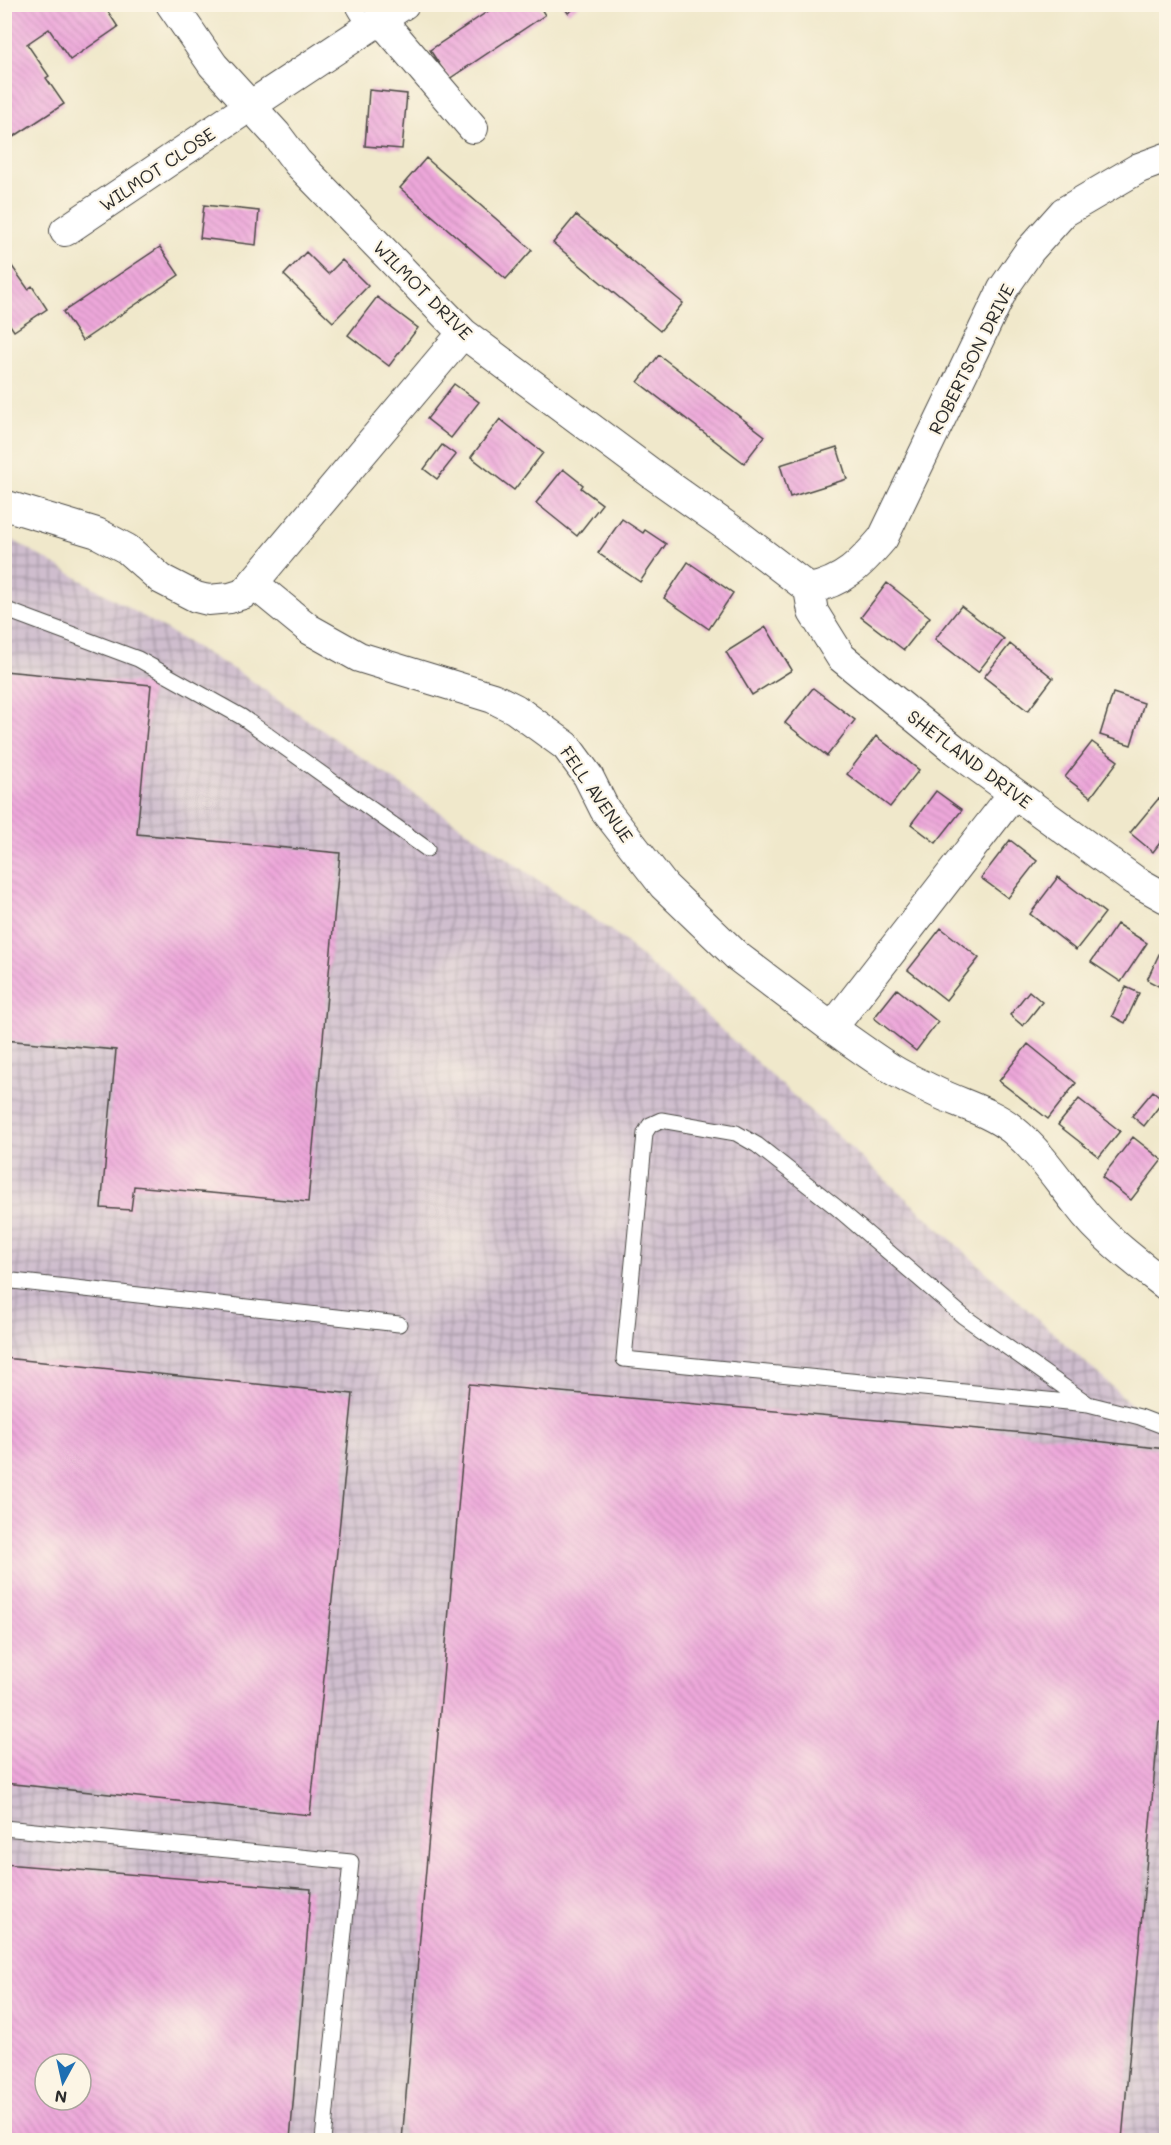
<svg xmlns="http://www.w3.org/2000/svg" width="1171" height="2145" viewBox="0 0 1171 2145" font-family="Mali,sans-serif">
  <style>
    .industrial { fill: url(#industrial-grid); fill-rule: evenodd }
    .building { fill: url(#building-back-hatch); fill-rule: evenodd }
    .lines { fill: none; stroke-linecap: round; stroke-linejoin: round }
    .service-casing { stroke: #494743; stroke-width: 17 }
    .minor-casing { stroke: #494743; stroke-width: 32 }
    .service { stroke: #fff; stroke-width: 15 }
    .minor { stroke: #fff; stroke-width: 30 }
    .labels { text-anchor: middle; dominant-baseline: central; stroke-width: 4.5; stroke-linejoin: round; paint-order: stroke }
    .street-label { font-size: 18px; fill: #2b2b2b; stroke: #fcf5e5 }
  </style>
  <defs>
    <pattern id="industrial-grid" width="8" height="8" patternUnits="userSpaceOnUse" patternTransform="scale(1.5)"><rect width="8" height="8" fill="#cfbdce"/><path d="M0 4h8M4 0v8" fill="none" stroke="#a89aa7"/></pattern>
    <pattern id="building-back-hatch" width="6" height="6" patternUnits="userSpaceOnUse" patternTransform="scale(1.5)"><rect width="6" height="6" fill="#eda7da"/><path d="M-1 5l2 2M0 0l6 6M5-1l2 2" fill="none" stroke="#cb90bb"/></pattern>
  </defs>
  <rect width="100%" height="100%" fill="#fcf5e5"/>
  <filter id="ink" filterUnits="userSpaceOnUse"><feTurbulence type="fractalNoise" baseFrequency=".0167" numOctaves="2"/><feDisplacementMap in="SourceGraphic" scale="12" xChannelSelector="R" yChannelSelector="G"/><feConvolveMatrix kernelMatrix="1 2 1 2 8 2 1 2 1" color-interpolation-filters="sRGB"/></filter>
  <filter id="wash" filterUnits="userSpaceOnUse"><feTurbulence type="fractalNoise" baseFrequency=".008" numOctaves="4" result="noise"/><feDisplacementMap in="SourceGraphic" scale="24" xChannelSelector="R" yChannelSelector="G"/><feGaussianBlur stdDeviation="1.35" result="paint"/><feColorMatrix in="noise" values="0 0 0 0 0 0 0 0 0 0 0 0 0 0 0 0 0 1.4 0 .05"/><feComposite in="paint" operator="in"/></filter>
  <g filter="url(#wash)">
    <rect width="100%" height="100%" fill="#f0e8cb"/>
    <path class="industrial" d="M 4,538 L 13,540 L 243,675 L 620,937 L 1166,1436 L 1166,2140 L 5,2140 ZM 45,2064 L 81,2064 L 81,2100 L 45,2100 Z"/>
    <g id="blocks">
      <path class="building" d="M 4,4 L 103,4 L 118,27 L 70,60 L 49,29 L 27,44 L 49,76 L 46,78 L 64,104 L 4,143 L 4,105 L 12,100 L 4,89 Z
        M 499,4 L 538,4 L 545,15 L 449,79 L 430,50 Z
        M 562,4 L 581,4 L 568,13 Z
        M 369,90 L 407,94 L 402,149 L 365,146 Z
        M 426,158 L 532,250 L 506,279 L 400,188 Z
        M 204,205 L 259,211 L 256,245 L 200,238 Z
        M 576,215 L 683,303 L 660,331 L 553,243 Z
        M 160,247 L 179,275 L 82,341 L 63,312 Z
        M 306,252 L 328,274 L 342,260 L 368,286 L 333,322 L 284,275 Z
        M 4,255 L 28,289 L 32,286 L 47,309 L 14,331 L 4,316 Z
        M 377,297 L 418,328 L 389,366 L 348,335 Z
        M 659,355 L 765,436 L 744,463 L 638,382 Z
        M 454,384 L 479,402 L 451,438 L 427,419 Z
        M 500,419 L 543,453 L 514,490 L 471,457 Z
        M 442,445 L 456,455 L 437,479 L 424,469 Z
        M 837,447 L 847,479 L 790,497 L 780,465 Z
        M 563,469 L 583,485 L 581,488 L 602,504 L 577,536 L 536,503 Z
        M 622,519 L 643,533 L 645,530 L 666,544 L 640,582 L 598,553 Z
        M 688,562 L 733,593 L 709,629 L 664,598 Z
        M 887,583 L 930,617 L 904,650 L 861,617 Z
        M 961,606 L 1004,639 L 978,672 L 935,639 Z
        M 766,627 L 792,670 L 752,695 L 726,652 Z
        M 1010,644 L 1053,678 L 1028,711 L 984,677 Z
        M 4,671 L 151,685 L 137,834 L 340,853 L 308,1202 L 134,1186 L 131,1210 L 101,1208 L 116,1050 L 4,1040 Z
        M 813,688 L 855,720 L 827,756 L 785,723 Z
        M 1113,693 L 1144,703 L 1131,745 L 1100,735 Z
        M 876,736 L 919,770 L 890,807 L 847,774 Z
        M 1092,742 L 1118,761 L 1091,797 L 1065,777 Z
        M 936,791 L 962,810 L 936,843 L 911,824 Z
        M 1159,798 L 1166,805 L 1166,835 L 1153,852 L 1130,833 Z
        M 1010,840 L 1037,861 L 1008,898 L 981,878 Z
        M 1058,877 L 1105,913 L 1076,950 L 1030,914 Z
        M 1117,924 L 1147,943 L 1121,982 L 1091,962 Z
        M 941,928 L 979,958 L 946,1000 L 908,970 Z
        M 1161,950 L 1166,953 L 1166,990 L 1147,980 Z
        M 1126,987 L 1139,993 L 1125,1023 L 1112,1016 Z
        M 897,989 L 938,1022 L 916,1051 L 874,1018 Z
        M 1029,991 L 1042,1002 L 1023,1026 L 1010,1015 Z
        M 1028,1044 L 1076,1083 L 1048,1119 L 999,1081 Z
        M 1153,1091 L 1164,1100 L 1144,1126 L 1132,1116 Z
        M 1079,1099 L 1120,1131 L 1099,1157 L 1058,1125 Z
        M 1133,1137 L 1162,1160 L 1131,1200 L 1102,1177 Z
        M 4,1358 L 353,1394 L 310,1815 L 4,1783 Z
        M 469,1384 L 1025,1433 L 1166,1449 L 1166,1723 L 1159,1722 L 1122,2140 L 402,2140 Z
        M 4,1864 L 311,1889 L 290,2140 L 4,2140 ZM 45,2064 L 81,2064 L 81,2100 L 45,2100 Z"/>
    </g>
  </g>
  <g filter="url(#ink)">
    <use href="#blocks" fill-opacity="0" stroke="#494743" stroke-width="1.5"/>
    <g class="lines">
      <g class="service-casing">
        <path id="service" d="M 352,4 L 367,29
          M 4,609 L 138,659 L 242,717 L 427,849
          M 4,1280 L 399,1324
          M 1088,1404 L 963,1316 L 836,1207 L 757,1145 L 736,1133 L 661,1120 L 650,1125 L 645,1133 L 624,1359 L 1088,1404 L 1140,1417 L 1166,1427
          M 4,1828 L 351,1862 L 323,2140"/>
      </g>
      <g class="minor-casing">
        <path id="minor" d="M 171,4 L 213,65 L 276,134 L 297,162 L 463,333 L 651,473 L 736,533 L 809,589
          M 381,20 L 473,128
          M 65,231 L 250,106 L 404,4
          M 463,333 L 253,583 L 309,629 L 359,657 L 493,698 L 515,709 L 566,746 L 588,776 L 605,810 L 664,886 L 738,957 L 832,1028 L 1014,793
          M 4,505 L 97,533 L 127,549 L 161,579 L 196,597 L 208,600 L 230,598 L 243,594 L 253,583
          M 809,589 C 844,582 861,564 883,538 L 1003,289 L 1030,250 L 1064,212 L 1139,168 L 1166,158
          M 809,589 L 813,612 L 841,657 L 955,750 L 1134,880 L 1166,898
          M 832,1028 C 852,1042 872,1057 893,1070 C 906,1078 920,1084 934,1091 C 960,1104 989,1111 1012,1129 C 1039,1151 1057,1179 1078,1205 C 1101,1236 1136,1262 1166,1285"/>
      </g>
      <use href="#service" class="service"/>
      <use href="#minor" class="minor"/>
    </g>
  </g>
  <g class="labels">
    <g class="street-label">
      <text transform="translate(157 169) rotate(-34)">WILMOT CLOSE</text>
      <text transform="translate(423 290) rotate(45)">WILMOT DRIVE</text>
      <text transform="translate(971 359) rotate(-63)">ROBERTSON DRIVE</text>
      <text transform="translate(970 759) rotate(37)">SHETLAND DRIVE</text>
      <text transform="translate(597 794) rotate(55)">FELL AVENUE</text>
    </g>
  </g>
  <rect width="1171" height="2145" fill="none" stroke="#fcf5e5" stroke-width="24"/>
  <g transform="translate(63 2082) rotate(188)"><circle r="28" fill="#fcf5e5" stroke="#a8a49b" stroke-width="1.5"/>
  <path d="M0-4.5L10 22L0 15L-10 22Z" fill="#1f6fb2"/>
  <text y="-9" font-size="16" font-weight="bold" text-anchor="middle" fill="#2b2b2b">N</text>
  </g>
</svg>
